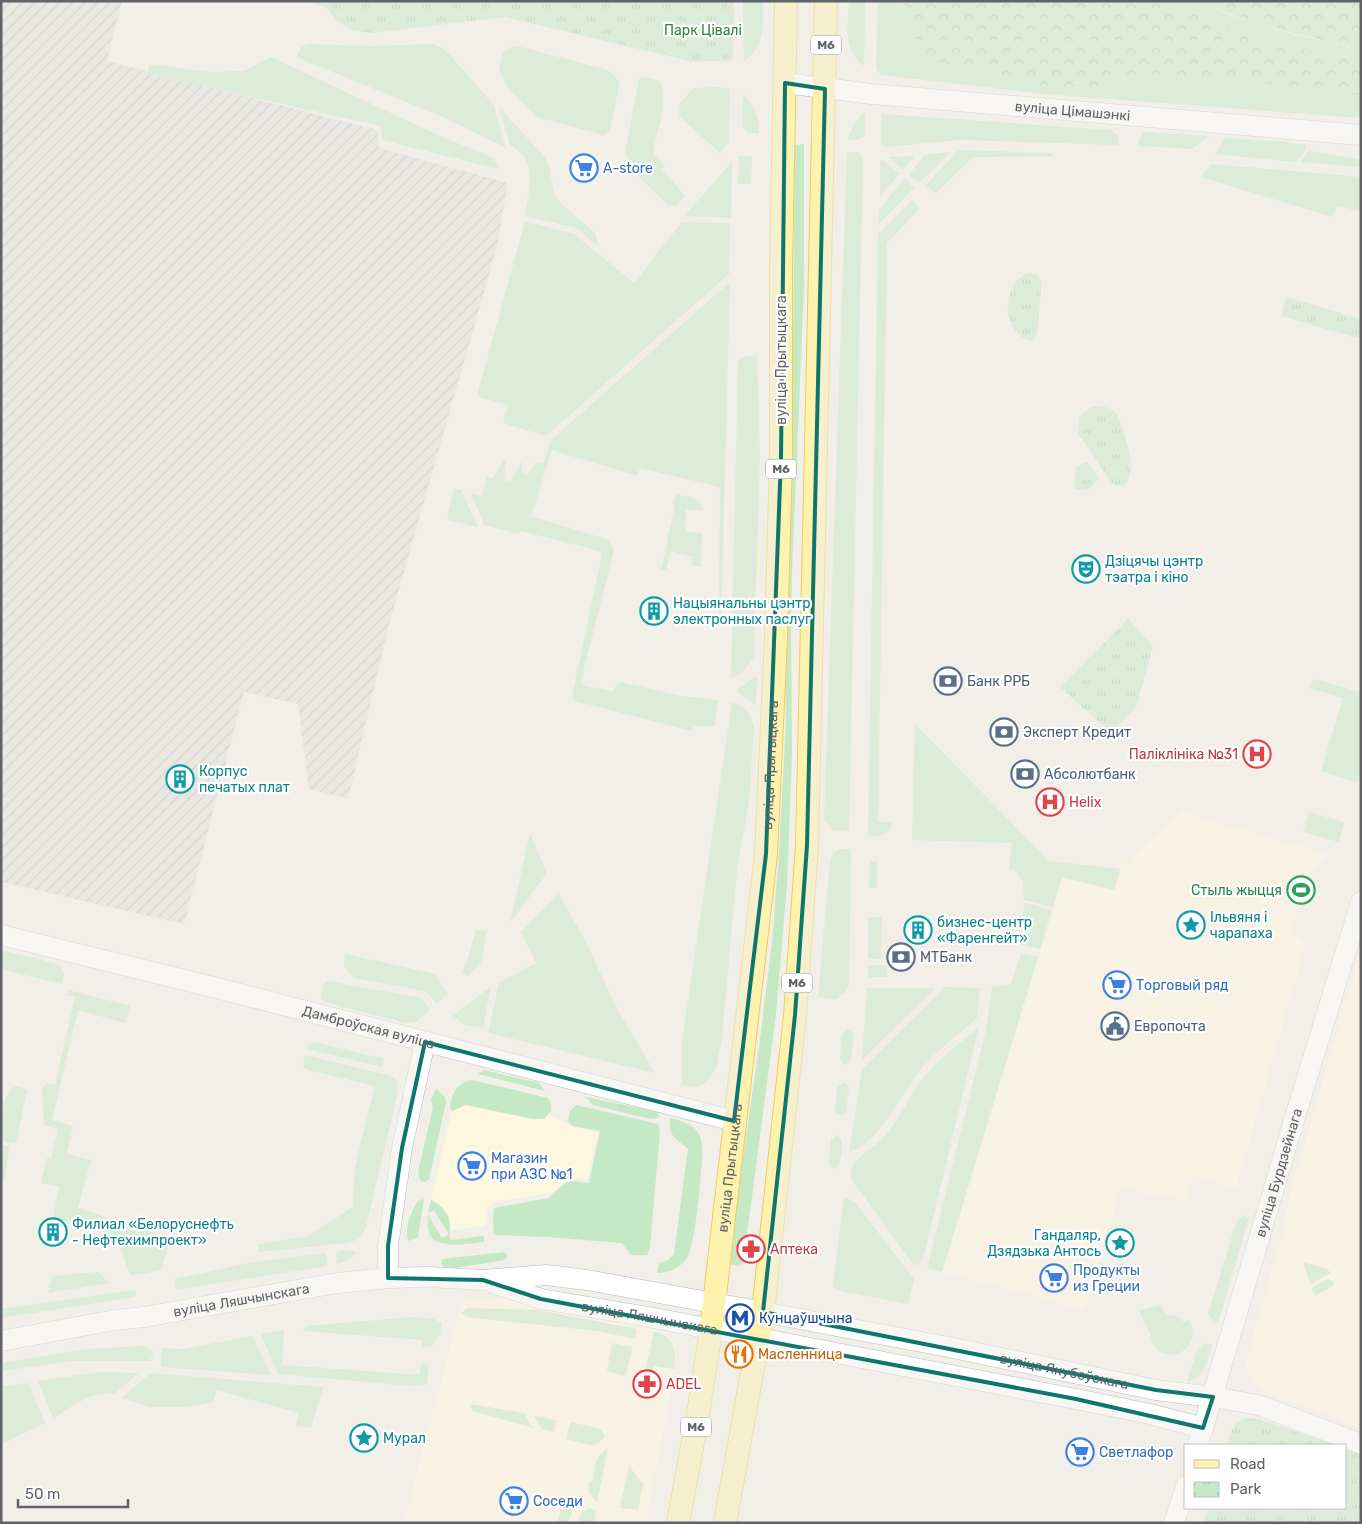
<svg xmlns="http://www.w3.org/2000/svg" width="1362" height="1524" viewBox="0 0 1362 1524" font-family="Rubik,sans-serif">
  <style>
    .commercial { fill: #fef7e0 }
    .industrial { fill: url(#industrial-furrows) }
    .green { fill: #c5e8c5 }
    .forest { fill: url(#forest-crowns) }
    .park { fill: url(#park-tufts) }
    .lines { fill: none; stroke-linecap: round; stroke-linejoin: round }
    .secondary-casing { stroke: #b6babf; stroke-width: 21 }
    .primary-casing { stroke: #f2c960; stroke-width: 24 }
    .secondary { stroke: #fff; stroke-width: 20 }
    .primary { stroke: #fff2af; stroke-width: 22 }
    .marked { fill: none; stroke: #0f766e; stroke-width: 4; stroke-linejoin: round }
    .labels { text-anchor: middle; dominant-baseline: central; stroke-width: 4.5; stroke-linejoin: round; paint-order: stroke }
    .shield { fill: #fff; stroke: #8f9295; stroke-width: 1 }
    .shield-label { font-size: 12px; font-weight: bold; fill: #5f6368 }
    .park-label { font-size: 14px; fill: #348238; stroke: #fff }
    .street-label { font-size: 14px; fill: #5f6368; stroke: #fff }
    .shop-label { font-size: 14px; fill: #366cbe; stroke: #fff; text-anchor: start }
    .culture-label { font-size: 14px; fill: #0d838f; stroke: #fff; text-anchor: start }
    .service-label { font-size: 14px; fill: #4e5e75; stroke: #fff; text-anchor: start }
    .health-label { font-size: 14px; fill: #be3a42; stroke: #fff; text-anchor: start }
    .leisure-label { font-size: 14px; fill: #27864d; stroke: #fff; text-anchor: end }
    .transit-label { font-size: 14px; fill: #164399; stroke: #fff; text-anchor: start }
    .food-label { font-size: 14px; fill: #c56008; stroke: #fff; text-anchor: start }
  </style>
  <defs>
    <pattern id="industrial-furrows" width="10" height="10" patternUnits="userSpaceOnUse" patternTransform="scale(1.25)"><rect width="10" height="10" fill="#e0deda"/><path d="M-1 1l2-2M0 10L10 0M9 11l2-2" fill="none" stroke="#b9b8b5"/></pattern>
    <pattern id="forest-crowns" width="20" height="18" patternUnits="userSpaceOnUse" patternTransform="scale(1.25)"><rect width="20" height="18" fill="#c5e8c5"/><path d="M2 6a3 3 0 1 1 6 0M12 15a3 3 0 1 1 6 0" fill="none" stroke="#a3c0a4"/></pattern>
    <pattern id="park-tufts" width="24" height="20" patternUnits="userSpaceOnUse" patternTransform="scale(1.25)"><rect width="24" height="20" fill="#c5e8c5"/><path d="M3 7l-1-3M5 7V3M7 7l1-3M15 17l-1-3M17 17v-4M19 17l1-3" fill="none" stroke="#a3c0a4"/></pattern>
  </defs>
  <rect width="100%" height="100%" fill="#f1efe8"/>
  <path class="commercial" d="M 1182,812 L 1327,854 L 1325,859 L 1309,872 L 1292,929 L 1306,944 L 1236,1188 L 1192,1176 L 1185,1201 L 1121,1188 L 1084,1311 L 1003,1287 L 943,1272 L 1063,878 L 1115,891 L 1121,867 Z
    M 1361,947 L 1361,1428 L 1266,1392 L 1251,1381 L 1246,1369 L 1246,1361 L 1282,1233 L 1291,1191 Z
    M 466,1105 L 533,1119 L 544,1119 L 549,1115 L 573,1127 L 598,1133 L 587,1180 L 576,1179 L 564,1183 L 553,1192 L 493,1202 L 486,1208 L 486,1225 L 449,1231 L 450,1227 L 444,1209 L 431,1200 L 452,1111 Z
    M 464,1298 L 492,1298 L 574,1309 L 660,1329 L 673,1340 L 677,1357 L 646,1523 L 403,1523 Z"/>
  <path class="industrial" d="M 1,1 L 122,1 L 107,61 L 378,130 L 379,148 L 508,183 L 497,247 L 389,624 L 348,799 L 309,789 L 298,704 L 244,692 L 184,924 L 1,882 Z"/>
  <path class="green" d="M 743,1 L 763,1 C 763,24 766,47 744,61 Z
    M 849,1 L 865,1 L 864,66 C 842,48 848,27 849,1 Z
    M 878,1 L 903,1 L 903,5 L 946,66 L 976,68 L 1031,85 L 1098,89 L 1126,79 L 1265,83 L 1361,95 L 1361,118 L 1054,95 L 881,75 L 876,69 Z
    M 1170,1 L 1201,1 L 1230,15 L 1291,34 L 1361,48 L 1361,60 L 1263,42 L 1178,7 Z
    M 308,44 L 370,46 L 433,44 L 441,47 L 450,55 L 493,104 L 506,148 L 441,116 L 298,58 L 297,53 L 302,47 Z
    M 517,46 L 608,70 L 620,82 L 610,129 L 604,135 L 537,117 L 510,91 L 499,70 L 503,53 L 510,48 Z
    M 271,57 L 440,136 L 494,158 L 498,169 L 382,140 L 381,126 L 148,74 L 149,64 L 209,72 L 244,71 Z
    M 644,77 L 660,81 C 669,102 657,130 653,152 L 665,166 L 662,169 L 685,196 L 676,206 L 669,206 L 635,173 L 625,153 L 639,79 Z
    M 719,87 L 730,89 L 729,142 L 720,153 L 679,116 L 680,103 L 694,88 Z
    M 743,94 C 755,106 759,116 759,133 L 748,133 L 742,126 Z
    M 499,107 L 544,156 L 549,167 L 555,196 L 563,205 L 595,233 L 598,246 L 576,228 L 525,216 C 529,189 539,161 510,145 Z
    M 865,112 L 865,135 L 858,140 L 848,140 C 851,128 855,120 865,112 Z
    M 882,114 L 1110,130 L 1118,135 L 1118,145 L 960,140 L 884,147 L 881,142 Z
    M 1144,132 L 1209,136 L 1192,149 L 1137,146 L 1140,138 Z
    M 1225,138 L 1285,142 L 1306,145 L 1305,150 L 1296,162 L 1215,154 Z
    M 804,144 L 804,287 L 792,572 L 791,635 L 792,752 L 787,884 L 776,1014 L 744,1257 L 742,1265 L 737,1266 L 731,1264 L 730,1248 L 760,1040 L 772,942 L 779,853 L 786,723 L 785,658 L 793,340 L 795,145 Z
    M 959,150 L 1052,153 L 1052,156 L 973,157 L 936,193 L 926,185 Z
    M 1308,151 L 1358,159 L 1361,162 L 1361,167 L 1300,162 Z
    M 847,152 L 858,152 L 863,157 L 849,831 L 834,830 L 824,821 Z
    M 950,152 L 919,183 L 909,175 L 924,155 Z
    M 739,156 L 752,156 L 751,184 L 738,184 Z
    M 915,156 L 903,170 L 889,157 Z
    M 883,160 L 899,174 L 880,197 L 880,161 Z
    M 732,162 L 731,218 L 684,216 Z
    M 1211,164 L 1361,177 L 1361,212 L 1337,205 L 1333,217 L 1201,177 Z
    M 905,178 L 914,188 L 878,225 L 879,210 Z
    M 912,200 L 920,208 L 887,243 L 878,822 L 892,822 L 890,830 C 883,835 877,838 868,836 L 878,234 Z
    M 525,221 L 574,234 L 634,283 L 682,222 L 730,223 L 729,274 L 546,436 L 503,423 L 508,405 L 477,396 Z
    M 730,282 L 721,625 L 719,625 L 720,487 L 640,468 L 637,476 L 552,450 L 531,516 L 609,540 L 614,550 L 580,684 L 612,692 L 618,683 L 624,683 L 681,696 L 718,700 L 715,726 L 695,726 L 691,731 L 576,701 L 572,697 L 602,554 L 600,551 L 521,531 L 519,534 L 484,525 L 471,493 L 482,496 L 487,477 L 493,478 L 506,457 L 504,479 L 510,482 L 522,461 L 522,473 L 527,475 L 536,462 L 543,464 L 551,440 Z
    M 757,355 L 760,455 L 754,656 C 748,667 743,674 731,678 L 738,362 L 744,357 Z
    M 454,488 L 461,490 L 478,527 L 447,520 Z
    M 676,494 C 687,497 701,497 703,510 L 686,510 L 685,532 L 702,533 L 701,567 L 692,565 L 693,557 L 671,551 L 666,570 L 661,570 L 668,540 L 667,539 L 675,506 L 673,505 Z
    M 754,676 L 758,679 L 755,705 L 738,693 L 737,689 L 745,685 Z
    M 1313,679 L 1361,692 L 1361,774 L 1358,783 L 1321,771 L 1343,698 L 1309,688 Z
    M 732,702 C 745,708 751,713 754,727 L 749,802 L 737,869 L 722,1038 L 716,1068 L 709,1079 L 702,1085 L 692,1088 L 682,1085 L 682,1041 Z
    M 915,724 L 1049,861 L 1120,869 L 1114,890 L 1062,877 L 1053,907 L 1024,900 L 1023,882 L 1015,870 L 1009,869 L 1012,843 L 912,840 Z
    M 1309,812 L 1344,822 L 1339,842 L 1303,832 Z
    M 530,834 L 547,873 L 510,923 Z
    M 840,849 L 851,849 L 849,985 L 846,991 L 836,999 L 818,997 L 830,860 L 834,852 Z
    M 870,861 L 877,861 L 877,888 L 869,888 Z
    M 559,894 L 587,944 L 616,1007 L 655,1073 L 488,1033 L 499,983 L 536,963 L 521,932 Z
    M 1024,903 L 1052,910 L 1040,949 L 1022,945 Z
    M 868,917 L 882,917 L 881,959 L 868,959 Z
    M 476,929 L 487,931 L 481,962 L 468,976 L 462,972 L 467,961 Z
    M 1,950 L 54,963 L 61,967 L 64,974 L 62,984 L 1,969 Z
    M 1021,953 L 1038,957 L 942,1272 L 927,1268 L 986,1030 L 992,987 L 1011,984 Z
    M 345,954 L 436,974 L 440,983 L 448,994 L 437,1003 L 425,991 L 354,978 L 344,967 Z
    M 868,965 L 887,965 L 887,977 L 868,977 Z
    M 327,981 L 422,998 L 430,1010 L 417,1021 L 406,1023 L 325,1002 L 321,999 L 323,985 Z
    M 491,986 L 483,1028 L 465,1025 L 453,1016 Z
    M 945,987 L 980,988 L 977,1018 C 958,1035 934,1052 918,1073 C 897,1100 882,1139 849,1153 L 862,1069 Z
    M 867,988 L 936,988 L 862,1060 Z
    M 68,990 L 130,1006 L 125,1023 L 78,1010 L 52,1120 L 73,1126 L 67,1154 L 91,1160 L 78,1208 L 171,1238 L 161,1270 L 130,1276 L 117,1235 L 53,1219 L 59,1186 L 41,1183 L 47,1158 L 51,1159 L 58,1129 L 44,1125 L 42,1089 L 47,1083 L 55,1085 L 75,997 L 67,995 Z
    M 979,1027 L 923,1259 L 920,1261 L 919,1265 L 913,1264 L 852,1180 C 845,1161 870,1152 881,1140 C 901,1120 910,1091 929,1071 C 944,1055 962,1041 979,1027 Z
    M 847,1029 L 854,1034 L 851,1060 L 847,1065 L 843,1064 L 840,1059 L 842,1035 Z
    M 314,1042 L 384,1059 L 382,1067 L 307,1049 L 308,1045 Z
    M 305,1055 L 391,1076 L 397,1081 L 398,1091 L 366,1227 C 360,1240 359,1240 345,1243 L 259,1252 L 258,1244 L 308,1236 L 353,1207 L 355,1167 L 375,1086 L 308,1070 L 304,1068 L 303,1065 Z
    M 484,1070 L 539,1083 L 545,1091 L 478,1074 Z
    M 472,1080 L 548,1098 L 551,1104 L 551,1111 L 544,1119 L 533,1119 L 466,1105 L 452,1111 L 450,1108 C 452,1092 456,1084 472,1080 Z
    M 842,1083 L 845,1083 L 849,1087 L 846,1112 L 842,1116 L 836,1114 L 835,1110 L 837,1087 Z
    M 13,1087 L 19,1087 L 27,1090 L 16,1143 L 1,1141 C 1,1125 0,1099 13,1087 Z
    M 436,1089 L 445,1097 L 446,1102 L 429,1179 L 425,1182 L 421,1181 L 419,1177 L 418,1172 L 433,1107 L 431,1100 Z
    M 586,1097 L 659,1112 L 658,1118 L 650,1119 L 593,1105 Z
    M 576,1105 L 658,1124 L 660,1131 L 650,1247 L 647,1255 L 631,1255 L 622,1243 L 548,1237 L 494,1235 L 493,1218 L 494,1208 L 549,1198 L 565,1183 L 574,1181 L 589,1183 L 600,1131 L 573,1126 L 568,1122 L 570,1111 Z
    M 670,1118 C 697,1125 704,1131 702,1160 C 700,1181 696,1243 687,1258 C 680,1268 669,1273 657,1273 L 659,1263 L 668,1260 L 674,1254 L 688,1149 C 675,1137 668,1137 670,1118 Z
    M 837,1135 L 839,1136 C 845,1143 842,1163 835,1169 L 832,1168 L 829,1163 L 831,1139 Z
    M 1,1144 L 9,1146 L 5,1181 L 1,1180 Z
    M 844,1198 L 854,1201 L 914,1279 L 908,1304 L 836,1290 L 833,1285 Z
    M 424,1199 L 418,1237 L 408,1241 C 405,1226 410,1214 418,1201 Z
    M 431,1200 C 442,1205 451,1215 450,1228 C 450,1233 449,1235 451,1240 L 484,1236 L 484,1242 C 470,1243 438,1250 430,1235 C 427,1230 428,1221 428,1215 L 442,1238 L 449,1234 L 434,1211 L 428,1212 Z
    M 1243,1215 L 1249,1218 L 1218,1322 L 1214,1321 L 1208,1314 L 1236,1223 Z
    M 342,1250 L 357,1252 L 349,1260 L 337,1264 L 336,1253 Z
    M 504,1252 L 506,1253 L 507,1257 L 504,1260 L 456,1268 L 444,1267 L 441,1263 L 443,1259 Z
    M 326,1253 L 327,1266 L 181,1289 L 176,1288 L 174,1285 L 175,1279 L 249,1263 Z
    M 1303,1262 L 1327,1269 L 1331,1273 L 1310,1284 Z
    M 98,1272 L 109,1283 L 48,1293 L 52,1276 Z
    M 1328,1279 L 1333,1281 L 1333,1286 L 1315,1296 L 1311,1288 Z
    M 135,1290 L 136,1294 L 135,1297 L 1,1318 L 1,1309 Z
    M 1161,1305 L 1166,1315 L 1177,1316 L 1185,1323 L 1189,1320 C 1192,1326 1194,1332 1192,1339 C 1188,1354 1167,1360 1157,1349 C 1151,1344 1152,1338 1149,1331 C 1145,1324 1142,1317 1139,1310 Z
    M 467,1308 L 538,1310 L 637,1329 L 635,1339 L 597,1331 L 467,1317 L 461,1313 Z
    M 413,1317 L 434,1319 L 442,1323 L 440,1334 L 432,1346 L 422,1347 L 423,1340 L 303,1331 L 306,1326 Z
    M 284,1330 L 282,1365 L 420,1375 L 421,1364 L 429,1365 L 427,1384 L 411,1386 L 278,1374 L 261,1334 Z
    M 654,1331 C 674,1337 677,1349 674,1369 L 654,1366 L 648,1400 L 643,1398 L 640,1393 Z
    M 252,1336 L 271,1375 L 162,1367 L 161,1348 L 183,1349 Z
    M 612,1343 L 633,1347 L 625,1376 L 607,1371 Z
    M 1205,1343 L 1212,1345 C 1207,1362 1205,1376 1187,1383 L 1196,1352 Z
    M 144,1346 L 152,1350 L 153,1354 L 150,1361 L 74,1361 L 1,1371 L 1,1363 L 86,1349 Z
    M 99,1372 L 139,1373 L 115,1393 C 87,1393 75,1405 53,1418 L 38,1381 Z
    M 151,1373 L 323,1387 L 311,1428 L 296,1426 L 299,1413 L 217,1390 L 213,1402 L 187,1407 L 151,1407 L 121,1398 Z
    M 28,1383 L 45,1423 L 1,1444 L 1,1386 Z
    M 470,1404 L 524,1413 L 533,1428 L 473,1411 Z
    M 533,1415 L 556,1420 L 554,1432 L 542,1429 Z
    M 571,1422 L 601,1429 L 605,1437 L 594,1446 L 566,1439 Z
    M 608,1448 L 597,1503 L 589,1492 L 589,1483 L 594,1478 C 593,1466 596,1455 608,1448 Z
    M 629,1466 L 643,1484 L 638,1510 L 620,1508 Z
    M 563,1500 L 574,1504 L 568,1523 L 557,1523 Z
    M 589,1508 L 596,1510 L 594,1523 L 578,1523 L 580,1514 Z"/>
  <path class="forest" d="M 903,1 L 1170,1 L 1178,7 L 1263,42 L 1361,60 L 1361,95 L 1265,83 L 1126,79 L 1099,89 L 1031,85 L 976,68 L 946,66 L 926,55 L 912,34 Z
    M 1201,1 L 1361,1 L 1361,48 C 1306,37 1252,26 1201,1 Z"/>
  <path class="park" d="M 310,1 L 734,1 L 733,61 L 690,61 L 505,17 L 372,33 L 353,31 L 337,21 L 328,9 Z
    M 1027,273 L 1036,274 L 1042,282 L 1037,333 L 1033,341 C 1009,338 1002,304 1013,287 C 1016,280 1021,277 1027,273 Z
    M 1286,297 L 1361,319 L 1361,339 L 1281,316 Z
    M 1099,406 C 1108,407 1113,409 1118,415 C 1123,434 1141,471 1123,486 L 1115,485 L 1111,482 L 1078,433 L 1079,417 L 1091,407 Z
    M 1087,462 L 1098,477 C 1094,488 1086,492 1074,489 L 1076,467 Z
    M 1128,619 L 1153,646 L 1136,707 L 1111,733 L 1060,687 Z
    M 1252,1418 L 1261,1420 L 1335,1445 L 1227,1445 C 1232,1429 1233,1420 1252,1418 Z
    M 1346,1449 L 1361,1453 L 1361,1523 L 1204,1523 L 1208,1508 L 1346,1508 Z"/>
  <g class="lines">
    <g class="secondary-casing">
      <g id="secondary">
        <path id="s1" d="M 785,83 L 872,94 L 1361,135"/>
        <path id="s2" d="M 1,935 L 213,987 L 734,1121"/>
        <path d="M 388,1278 L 388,1246 L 402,1148 L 425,1042"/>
        <path id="s3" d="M 493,1283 L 541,1299 L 649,1317 L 1076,1399 L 1150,1414 L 1203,1428"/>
        <path id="s4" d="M 1,1341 L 115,1320 L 144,1317 L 337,1283 L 388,1278 L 429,1277 L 483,1280 L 546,1275 L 587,1280 L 763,1312 L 948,1347 L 1156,1390 L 1213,1397 L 1258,1405 L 1361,1444"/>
        <path id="s5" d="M 1198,1445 L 1295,1117 L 1361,902"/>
        <path d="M 1174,1523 L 1186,1486"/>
      </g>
    </g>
    <g class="primary-casing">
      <g id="primary">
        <path id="s6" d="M 678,1523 L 697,1420 L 711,1330 L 766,854 L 776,638 L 781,458 L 781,270 L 786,1"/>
        <path d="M 725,1523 L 763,1312 L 795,1015 L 807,845 L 826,1"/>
      </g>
    </g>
    <use href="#secondary" class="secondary"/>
    <use href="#primary" class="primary"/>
  </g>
  <path d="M0 0H1362V1524H0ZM 785,83 L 825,89 L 807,845 L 795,1015 L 763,1312 L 1156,1390 L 1213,1397 L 1203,1428 L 1076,1399 L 541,1299 L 483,1280 L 388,1278 L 388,1246 L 402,1148 L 425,1042 L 734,1121 L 766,854 L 781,458 Z" fill="#f1efe8" fill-opacity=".55" fill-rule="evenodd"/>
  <path class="marked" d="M 785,83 L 825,89 L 807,845 L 795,1015 L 763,1312 L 1156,1390 L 1213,1397 L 1203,1428 L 1076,1399 L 541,1299 L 483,1280 L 388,1278 L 388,1246 L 402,1148 L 425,1042 L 734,1121 L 766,854 L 781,458 Z"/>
  <defs>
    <g id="supermarket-ring" transform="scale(1.4375)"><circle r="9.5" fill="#fff" stroke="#3f7fe0" stroke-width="1.5"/><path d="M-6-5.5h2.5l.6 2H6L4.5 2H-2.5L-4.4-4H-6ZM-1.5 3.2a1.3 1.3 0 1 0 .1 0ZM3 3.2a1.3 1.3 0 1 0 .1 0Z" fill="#3f7fe0"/></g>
    <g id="theatre-ring" transform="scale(1.4375)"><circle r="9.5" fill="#fff" stroke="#0f9aa8" stroke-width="1.5"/><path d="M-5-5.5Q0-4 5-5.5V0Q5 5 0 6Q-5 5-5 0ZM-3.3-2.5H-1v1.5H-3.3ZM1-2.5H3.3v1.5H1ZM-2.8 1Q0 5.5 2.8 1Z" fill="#0f9aa8"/></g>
    <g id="building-ring" transform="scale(1.4375)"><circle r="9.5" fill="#fff" stroke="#0f9aa8" stroke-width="1.5"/><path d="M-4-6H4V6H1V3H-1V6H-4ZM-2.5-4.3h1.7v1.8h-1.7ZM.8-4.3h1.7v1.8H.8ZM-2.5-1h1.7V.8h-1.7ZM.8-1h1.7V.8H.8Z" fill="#0f9aa8"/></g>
    <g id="bank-ring" transform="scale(1.4375)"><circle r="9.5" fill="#fff" stroke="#5c6f8a" stroke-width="1.5"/><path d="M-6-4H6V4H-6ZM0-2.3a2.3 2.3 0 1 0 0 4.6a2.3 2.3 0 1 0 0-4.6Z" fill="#5c6f8a"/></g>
    <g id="hospital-ring" transform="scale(1.4375)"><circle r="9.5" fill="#fff" stroke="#e0444e" stroke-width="1.5"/><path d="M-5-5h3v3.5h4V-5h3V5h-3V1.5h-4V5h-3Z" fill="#e0444e"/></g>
    <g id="stadium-ring" transform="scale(1.4375)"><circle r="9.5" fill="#fff" stroke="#2e9e5b" stroke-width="1.5"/><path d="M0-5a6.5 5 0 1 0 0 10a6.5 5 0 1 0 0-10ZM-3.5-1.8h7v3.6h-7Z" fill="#2e9e5b"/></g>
    <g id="sight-ring" transform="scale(1.4375)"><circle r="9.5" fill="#fff" stroke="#0f9aa8" stroke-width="1.5"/><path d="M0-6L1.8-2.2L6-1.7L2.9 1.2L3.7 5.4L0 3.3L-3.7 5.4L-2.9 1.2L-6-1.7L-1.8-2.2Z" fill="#0f9aa8"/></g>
    <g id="civic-ring" transform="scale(1.4375)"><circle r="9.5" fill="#fff" stroke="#5c6f8a" stroke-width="1.5"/><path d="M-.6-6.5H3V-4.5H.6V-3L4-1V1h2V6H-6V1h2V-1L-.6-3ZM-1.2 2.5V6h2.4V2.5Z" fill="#5c6f8a"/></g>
    <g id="pharmacy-ring" transform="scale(1.4375)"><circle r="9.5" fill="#fff" stroke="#e0444e" stroke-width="1.5"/><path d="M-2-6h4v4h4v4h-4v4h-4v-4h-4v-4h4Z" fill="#e0444e"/></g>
    <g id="metro-ring" transform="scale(1.4375)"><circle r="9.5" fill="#fff" stroke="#1a4fb4" stroke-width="1.5"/><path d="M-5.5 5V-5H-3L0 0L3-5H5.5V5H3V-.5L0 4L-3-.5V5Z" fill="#1a4fb4"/></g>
    <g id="restaurant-ring" transform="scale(1.4375)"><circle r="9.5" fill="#fff" stroke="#e8710a" stroke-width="1.5"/><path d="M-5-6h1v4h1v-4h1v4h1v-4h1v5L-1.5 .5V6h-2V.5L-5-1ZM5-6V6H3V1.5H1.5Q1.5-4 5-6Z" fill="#e8710a"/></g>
  </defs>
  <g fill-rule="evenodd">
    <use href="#supermarket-ring" x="584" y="168"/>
    <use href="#theatre-ring" x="1086" y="569"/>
    <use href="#building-ring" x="654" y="611"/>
    <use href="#bank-ring" x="948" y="681"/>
    <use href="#bank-ring" x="1004" y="732"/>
    <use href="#hospital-ring" x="1257" y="754"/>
    <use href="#bank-ring" x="1025" y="774"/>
    <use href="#building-ring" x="180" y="779"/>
    <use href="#hospital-ring" x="1050" y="802"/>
    <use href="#stadium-ring" x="1301" y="890"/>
    <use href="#sight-ring" x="1191" y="925"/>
    <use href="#building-ring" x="918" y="930"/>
    <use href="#bank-ring" x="901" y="957"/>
    <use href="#supermarket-ring" x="1117" y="985"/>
    <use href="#civic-ring" x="1115" y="1026"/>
    <use href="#supermarket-ring" x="472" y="1166"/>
    <use href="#building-ring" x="53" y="1232"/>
    <use href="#sight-ring" x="1120" y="1243"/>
    <use href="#pharmacy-ring" x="751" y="1249"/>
    <use href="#supermarket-ring" x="1054" y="1278"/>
    <use href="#metro-ring" x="740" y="1318"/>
    <use href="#restaurant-ring" x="739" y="1354"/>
    <use href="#pharmacy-ring" x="647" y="1384"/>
    <use href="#sight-ring" x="364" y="1438"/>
    <use href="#supermarket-ring" x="1080" y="1452"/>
    <use href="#supermarket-ring" x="514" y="1501"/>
  </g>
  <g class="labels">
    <g class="shield">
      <rect x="811" y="35.5" width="30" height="19" rx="4"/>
      <rect x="766" y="459.5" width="30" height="19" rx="4"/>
      <rect x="782" y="973.5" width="30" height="19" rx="4"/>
      <rect x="681" y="1417.5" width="30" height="19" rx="4"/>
    </g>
    <g class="shield-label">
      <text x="826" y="45">М6</text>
      <text x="781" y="469">М6</text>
      <text x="797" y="983">М6</text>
      <text x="696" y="1427">М6</text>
    </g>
    <g class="park-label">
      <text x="703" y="30">Парк Цівалі</text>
    </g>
    <g class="street-label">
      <text stroke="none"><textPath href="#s1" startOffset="289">вуліца Цімашэнкі</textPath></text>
      <text transform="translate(781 360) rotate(-90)">вуліца Прытыцкага</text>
      <text stroke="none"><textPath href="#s6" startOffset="764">вуліца Прытыцкага</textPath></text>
      <text stroke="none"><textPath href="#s2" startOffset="379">Дамброўская вуліца</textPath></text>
      <text stroke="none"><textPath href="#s6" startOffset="359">вуліца Прытыцкага</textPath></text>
      <text stroke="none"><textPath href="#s5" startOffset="284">вуліца Бурдзейнага</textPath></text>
      <text stroke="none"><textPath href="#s4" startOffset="244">вуліца Ляшчынскага</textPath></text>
      <text stroke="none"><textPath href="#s3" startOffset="161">вуліца Ляшчынскага</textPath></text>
      <text stroke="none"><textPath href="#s4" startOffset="1078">вуліца Якубоўскага</textPath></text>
    </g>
    <g class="shop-label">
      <text x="603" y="168">А-store</text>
      <text x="1136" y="985">Торговый ряд</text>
      <text x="491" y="1158">Магазин<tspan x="491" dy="16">при АЗС №1</tspan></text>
      <text x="1073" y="1270">Продукты<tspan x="1073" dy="16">из Греции</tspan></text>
      <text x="1099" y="1452">Светлафор</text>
      <text x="533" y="1501">Соседи</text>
    </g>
    <g class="culture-label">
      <text x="1105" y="561">Дзіцячы цэнтр<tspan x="1105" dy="16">тэатра і кіно</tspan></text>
      <text x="673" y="603">Нацыянальны цэнтр<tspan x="673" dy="16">электронных паслуг</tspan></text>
      <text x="199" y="771">Корпус<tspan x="199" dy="16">печатых плат</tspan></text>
      <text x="1210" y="917">Ільвяня і<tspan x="1210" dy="16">чарапаха</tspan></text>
      <text x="937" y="922">бизнес-центр<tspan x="937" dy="16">«Фаренгейт»</tspan></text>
      <text x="72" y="1224">Филиал «Белоруснефть<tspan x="72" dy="16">- Нефтехимпроект»</tspan></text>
      <text x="1101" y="1235" text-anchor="end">Гандаляр,<tspan x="1101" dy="16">Дзядзька Антось</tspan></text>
      <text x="383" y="1438">Мурал</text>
    </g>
    <g class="service-label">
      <text x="967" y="681">Банк РРБ</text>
      <text x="1023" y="732">Эксперт Кредит</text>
      <text x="1044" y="774">Абсолютбанк</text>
      <text x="920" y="957">МТБанк</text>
      <text x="1134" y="1026">Европочта</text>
    </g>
    <g class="health-label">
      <text x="1238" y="754" text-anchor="end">Паліклініка №31</text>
      <text x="1069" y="802">Helix</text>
      <text x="770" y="1249">Аптека</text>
      <text x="666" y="1384">ADEL</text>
    </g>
    <g class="leisure-label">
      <text x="1282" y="890">Стыль жыцця</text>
    </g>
    <g class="transit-label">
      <text x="759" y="1318">Кунцаўшчына</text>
    </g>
    <g class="food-label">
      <text x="758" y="1354">Масленница</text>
    </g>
  </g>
  <rect width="1362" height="1524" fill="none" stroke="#5f6368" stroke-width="5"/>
  <rect x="1184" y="1444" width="162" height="65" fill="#ffffff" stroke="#bfc1c3"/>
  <rect x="1194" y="1460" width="25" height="8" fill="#fff2af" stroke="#bfc1c3"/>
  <text x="1230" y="1469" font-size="15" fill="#5f6368">Road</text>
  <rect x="1194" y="1482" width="25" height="15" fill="url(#park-tufts)" stroke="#bfc1c3"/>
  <text x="1230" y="1494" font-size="15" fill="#5f6368">Park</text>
  <path d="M18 1499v8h110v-8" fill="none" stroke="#5f6368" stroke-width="2.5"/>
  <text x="25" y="1499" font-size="15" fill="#5f6368" stroke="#ffffff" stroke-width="4" paint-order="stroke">50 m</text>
</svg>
